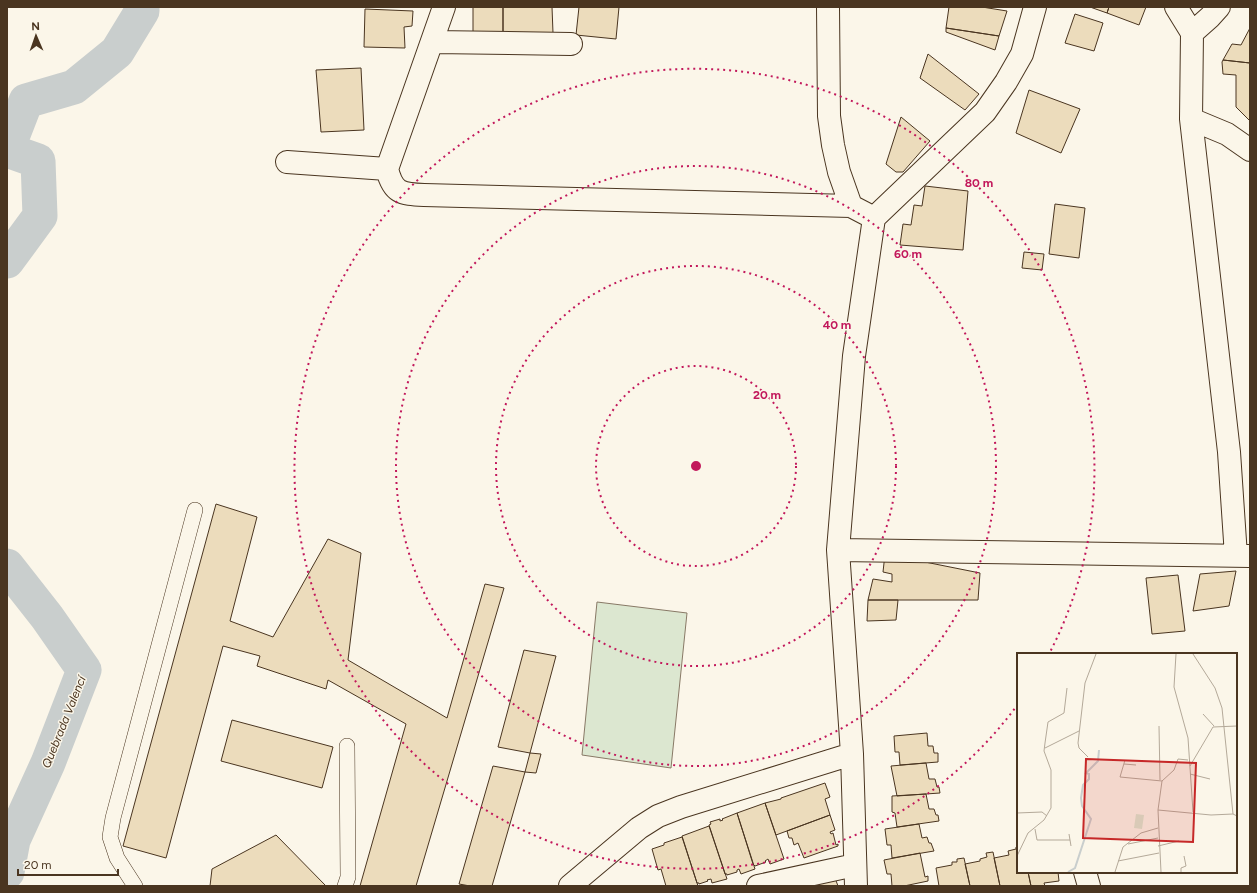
<svg xmlns="http://www.w3.org/2000/svg" width="1257" height="893" viewBox="0 0 1257 893" font-family="Figtree,sans-serif">
  <style>
    .green { fill: #dce7d0; stroke: #887966 }
    .lines { fill: none; stroke-linecap: round; stroke-linejoin: round }
    .canal { stroke: #c9cecd; stroke-width: 35 }
    .building { fill: #ecdcbc; stroke: #4a3520 }
    .service-casing { stroke: #4a3520; stroke-width: 16 }
    .minor-casing { stroke: #4a3520; stroke-width: 24 }
    .service { stroke: #fbf6e9; stroke-width: 15 }
    .minor { stroke: #fbf6e9; stroke-width: 22 }
    .ring { fill: none; stroke: #c2185b; stroke-width: 2; stroke-dasharray: 2 4 }
    .labels { text-anchor: middle; dominant-baseline: central; stroke-width: 3; stroke-linejoin: round; paint-order: stroke }
    .water-label { font-size: 12px; font-style: italic; fill: #4a3520; stroke: #fbf6e9 }
    .inset-river { fill: none; stroke: #c9cecd; stroke-width: 2 }
    .inset-road { fill: none; stroke: #b4a999; stroke-width: 1 }
    .view { fill: #c62828; fill-opacity: 0.15; stroke: #c62828; stroke-width: 2 }
    .inset-edge { fill: none; stroke: #4a3520; stroke-width: 2 }
    .centre { fill: #c2185b; stroke: #fbf6e9; stroke-width: 2 }
    .ring-label { font-size: 12px; text-anchor: middle; font-weight: bold; fill: #c2185b; stroke: #fbf6e9; stroke-width: 3; stroke-linejoin: round; paint-order: stroke }
  </style>
  <rect width="100%" height="100%" fill="#fbf6e9"/>
  <path class="green" d="M 597,602 L 687,613 L 671,768 L 582,755 Z"/>
  <g class="lines">
    <path class="canal" d="M 7,261 L 40,216 L 38,161 L 7,150 L 26,101 L 74,87 L 117,52 L 142,11 L 142,7
      M 7,566 L 47,617 L 84,670 L 48,763 L 13,840 L 7,872"/>
  </g>
  <path class="building" d="M 473,7 L 503,7 L 503,34 L 473,35 Z
    M 503,7 L 552,7 L 553,33 L 503,34 Z
    M 579,7 L 619,7 L 616,39 L 576,35 Z
    M 949,7 L 982,7 L 1007,11 L 999,36 L 946,28 Z
    M 1090,7 L 1109,7 L 1107,13 Z
    M 1109,7 L 1146,7 L 1139,25 L 1107,13 Z
    M 365,9 L 413,11 L 412,26 L 404,27 L 405,48 L 364,47 Z
    M 1075,14 L 1103,23 L 1094,51 L 1065,43 Z
    M 946,28 L 999,36 L 995,50 L 946,32 Z
    M 1250,28 L 1250,63 L 1223,60 L 1232,44 L 1241,45 Z
    M 928,54 L 979,94 L 965,110 L 920,78 Z
    M 1223,60 L 1250,63 L 1250,121 L 1236,107 L 1236,75 L 1223,74 L 1222,62 Z
    M 361,68 L 364,130 L 321,132 L 316,70 Z
    M 1029,90 L 1080,109 L 1061,153 L 1016,133 Z
    M 901,117 L 930,141 L 903,172 L 896,172 L 886,164 Z
    M 925,186 L 968,191 L 963,250 L 900,245 L 903,224 L 911,225 L 914,205 L 922,206 Z
    M 1055,204 L 1085,208 L 1079,258 L 1049,254 Z
    M 1024,252 L 1044,254 L 1042,270 L 1022,268 Z
    M 216,504 L 257,517 L 230,621 L 273,637 L 328,539 L 361,553 L 348,660 L 447,718 L 485,584 L 504,588 L 416,886 L 360,886 L 406,724 L 328,680 L 326,689 L 257,666 L 260,656 L 223,646 L 166,858 L 123,846 Z
    M 885,554 L 980,573 L 978,600 L 868,600 L 873,579 L 892,582 L 892,574 L 883,572 Z
    M 1236,571 L 1229,606 L 1193,611 L 1200,574 Z
    M 1178,575 L 1185,631 L 1152,634 L 1146,578 Z
    M 868,600 L 898,600 L 896,620 L 867,621 Z
    M 524,650 L 556,656 L 530,753 L 498,747 Z
    M 232,720 L 333,747 L 322,788 L 221,761 Z
    M 927,733 L 928,746 L 933,746 L 934,753 L 938,753 L 938,762 L 900,765 L 899,752 L 895,752 L 894,736 Z
    M 530,753 L 541,754 L 536,773 L 525,772 Z
    M 926,763 L 929,779 L 935,779 L 937,787 L 939,787 L 940,793 L 897,796 L 891,766 Z
    M 493,766 L 525,772 L 492,886 L 470,886 L 459,884 Z
    M 825,783 L 830,797 L 825,799 L 830,815 L 776,835 L 765,803 L 781,799 L 781,798 Z
    M 926,794 L 929,809 L 934,809 L 936,815 L 938,815 L 939,821 L 897,827 L 895,813 L 892,812 L 892,796 Z
    M 765,803 L 784,859 L 770,864 L 768,859 L 765,861 L 766,862 L 755,866 L 753,864 L 737,813 Z
    M 737,813 L 755,869 L 741,874 L 739,869 L 737,870 L 737,872 L 727,875 L 727,874 L 725,874 L 709,825 L 711,824 L 710,822 L 720,819 L 720,821 L 723,820 L 722,819 Z
    M 830,815 L 835,830 L 830,832 L 831,834 L 833,833 L 836,845 L 838,844 L 838,846 L 804,858 L 798,843 L 794,845 L 792,838 L 789,838 L 787,831 Z
    M 919,824 L 922,838 L 927,837 L 929,843 L 931,843 L 934,851 L 892,858 L 891,845 L 887,845 L 885,829 Z
    M 709,826 L 727,879 L 712,883 L 711,879 L 707,880 L 708,881 L 699,884 L 699,883 L 697,883 L 682,836 Z
    M 276,835 L 326,886 L 210,886 L 212,869 Z
    M 682,837 L 698,886 L 666,886 L 661,869 L 658,870 L 652,849 L 664,845 L 664,843 Z
    M 1016,847 L 1018,847 L 1018,872 L 1028,872 L 1031,886 L 1000,886 L 994,858 L 1009,855 L 1008,851 L 1016,849 Z
    M 993,852 L 1000,886 L 970,886 L 965,864 L 980,861 L 980,859 L 987,857 L 986,853 Z
    M 920,853 L 925,877 L 928,876 L 928,881 L 904,886 L 892,886 L 891,874 L 887,874 L 884,860 Z
    M 964,858 L 970,886 L 939,886 L 936,868 L 952,865 L 952,862 L 957,862 L 957,859 Z
    M 1028,872 L 1058,872 L 1059,881 L 1044,883 L 1045,886 L 1031,886 Z
    M 835,878 L 838,886 L 807,886 Z"/>
  <g class="lines">
    <g class="service-casing">
      <path id="service" d="M 135,886 L 117,858 L 110,837 L 113,818 L 195,510
        M 345,886 L 348,877 L 347,746"/>
    </g>
    <g class="minor-casing">
      <path id="minor" d="M 444,7 L 387,169 C 393,193 401,194 424,195 L 851,206 L 874,218
        M 828,7 L 829,116 L 833,145 L 839,172 L 851,206
        M 1176,7 L 1192,33 L 1191,119 L 1229,452 L 1236,556
        M 1192,33 L 1210,17 L 1219,7
        M 433,42 L 571,44
        M 1191,119 L 1227,134 L 1250,150
        M 287,162 L 387,169
        M 838,550 L 1250,556
        M 1085,872 L 1089,886
        M 570,886 L 639,828 L 658,816 L 681,807 L 852,754
        M 758,886 L 855,865
        M 856,886 L 852,754 L 838,550 L 854,356 L 874,218 L 985,112 L 1006,82 L 1022,54 L 1035,7"/>
    </g>
    <use href="#service" class="service"/>
    <use href="#minor" class="minor"/>
  </g>
  <g class="ring">
    <circle cx="696" cy="466" r="100"/>
    <circle cx="696" cy="466" r="200"/>
    <circle cx="696" cy="466" r="300"/>
    <path d="M1018 704A400 400 0 1 1 1049 654"/>
  </g>
  <g class="labels">
    <g class="water-label">
      <text transform="translate(64 722) rotate(-68)">Quebrada Valencí</text>
    </g>
  </g>
  <g transform="translate(1017 653)">
    <rect width="220" height="220" fill="#fbf6e9"/>
    <path d="M 119,161 L 127,162 L 125,176 L 117,175 Z" fill="#dce7d0"/>
    <path class="inset-river" d="M 51,219 L 58,215 L 74,166 L 65,153 L 64,145 L 66,132 L 72,126 L 72,121 L 69,120 L 81,108 L 82,97"/>
    <path class="inset-road" d="M 159,1 L 157,34 L 171,85 L 176,159M 176,1 L 198,35 L 205,55 L 216,161 L 220,163M 186,61 L 197,73M 142,73 L 143,127M 28,95 L 62,78M 71,104 L 62,95 L 61,90 L 68,30 L 79,1M 108,107 L 103,124 L 145,128M 107,111 L 119,112M 173,113 L 196,74 L 220,73M 173,121 L 193,126M 141,157 L 194,162 L 216,161M 0,160 L 25,159 L 30,163M 18,176 L 20,187 L 53,187M 52,181 L 54,193M 111,191 L 141,185M 141,193 L 162,188M 0,203 L 11,180 L 27,167 L 34,155 L 34,117 L 27,98 L 28,90 L 31,69 L 47,60 L 50,35M 101,208 L 142,200M 98,219 L 106,194 L 124,180 L 141,175M 144,219 L 141,157 L 145,128 L 157,117 L 161,106 L 171,107M 164,219 L 164,215 L 169,213 L 167,203"/>
    <path class="view" d="M 69,106 L 179,110 L 176,189 L 66,185 Z"/>
    <rect width="220" height="220" class="inset-edge"/>
  </g>
  <circle cx="696" cy="466" r="6" class="centre"/>
  <g class="ring-label">
    <text x="979" y="187">80 m</text>
    <text x="908" y="258">60 m</text>
    <text x="837" y="329">40 m</text>
    <text x="767" y="399">20 m</text>
  </g>
  <rect width="1257" height="893" fill="none" stroke="#4a3520" stroke-width="16"/>
  <g transform="translate(36 36) rotate(358)" stroke="#fbf6e9" stroke-width="3" paint-order="stroke">
  <path d="M0-3L7 15L0 10L-7 15Z" fill="#4a3520"/>
  <text y="-6" font-size="11" font-weight="bold" text-anchor="middle" fill="#4a3520">N</text>
  </g>
  <path d="M18 869v6h100v-6" fill="none" stroke="#4a3520" stroke-width="2"/>
  <text x="24" y="869" font-size="12" fill="#4a3520" stroke="#fbf6e9" stroke-width="3" paint-order="stroke">20 m</text>
</svg>
